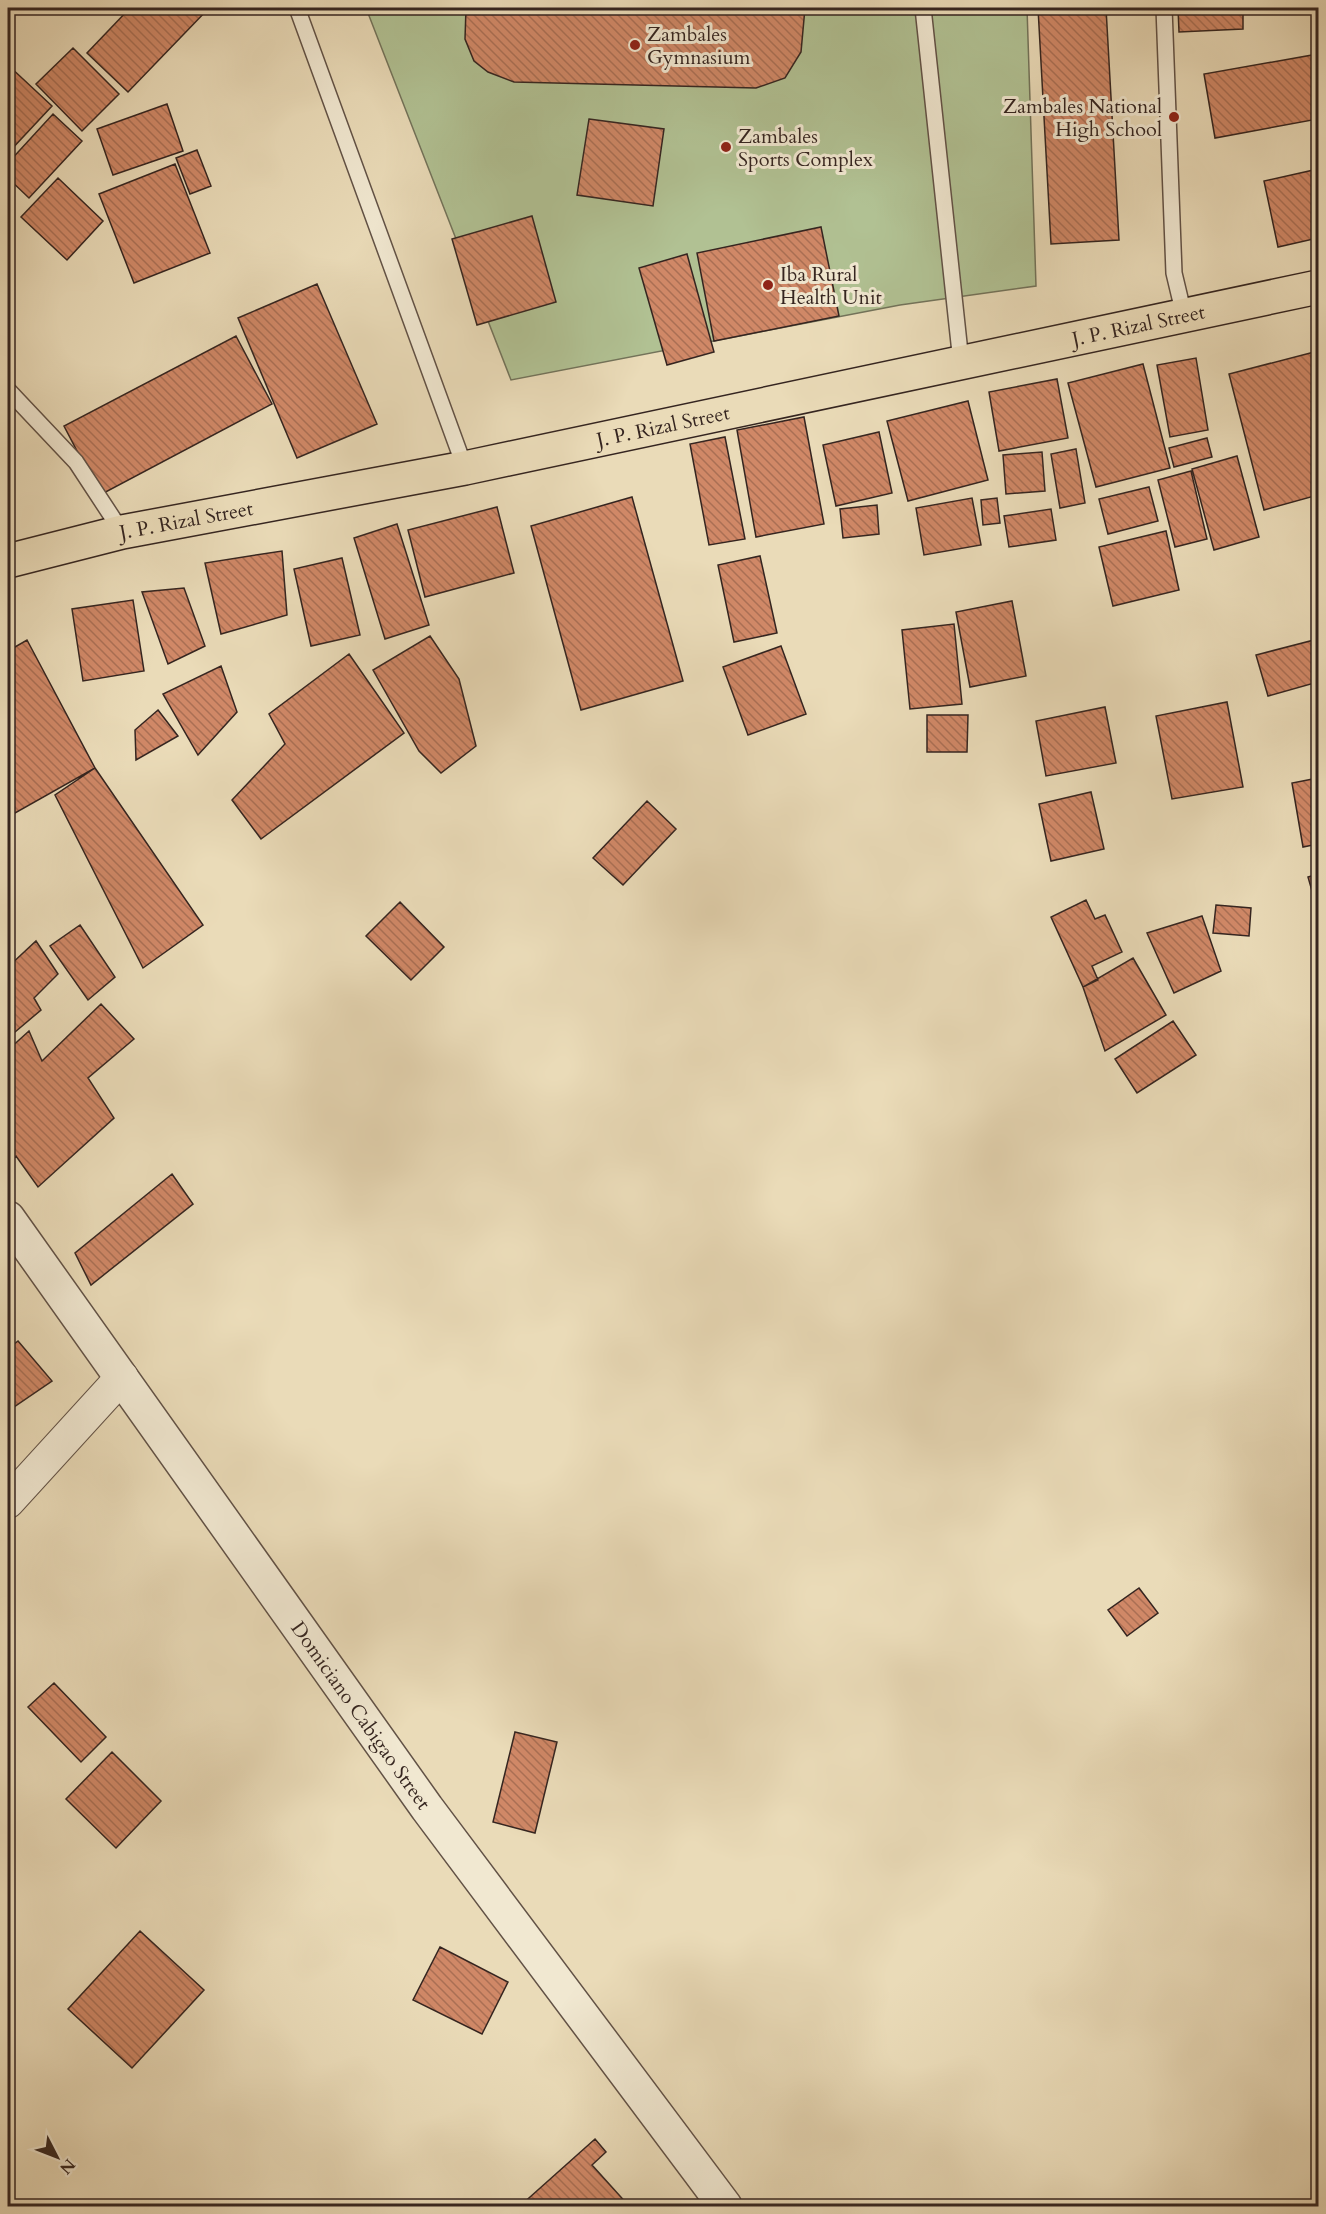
<svg xmlns="http://www.w3.org/2000/svg" width="1326" height="2214" viewBox="0 0 1326 2214" font-family="Cardo,serif">
  <style>
    .grass { fill: #b1c193; stroke: #73735a; stroke-width: 1.5 }
    .building { fill: url(#building-back-hatch); stroke: #352520; stroke-width: 1.5 }
    .lines { fill: none; stroke-linecap: round; stroke-linejoin: round }
    .service-casing { stroke: #625246; stroke-width: 18 }
    .minor-casing { stroke: #625246; stroke-width: 34 }
    .tertiary-casing { stroke: #625246; stroke-width: 36 }
    .primary-casing { stroke: #352520; stroke-width: 36 }
    .service { stroke: #f1e8d1; stroke-width: 15 }
    .minor { stroke: #f1e8d1; stroke-width: 32 }
    .tertiary { stroke: #f1e8d1; stroke-width: 33 }
    .primary { stroke: #eadbb8; stroke-width: 33 }
    .poi-dot { fill: #8f2418; stroke: #f1e8d1; stroke-width: 2 }
    .labels { text-anchor: middle; dominant-baseline: central; stroke-width: 6; stroke-linejoin: round; paint-order: stroke }
    .poi-label { font-size: 20px; fill: #352520; stroke: #f1e8d1; text-anchor: start }
    .street-label { font-size: 20px; fill: #352520; stroke: #f1e8d1 }
  </style>
  <defs>
    <pattern id="building-back-hatch" width="6" height="6" patternUnits="userSpaceOnUse" patternTransform="scale(1.5)"><rect width="6" height="6" fill="#d08867"/><path d="M-1 5l2 2M0 0l6 6M5-1l2 2" fill="none" stroke="#aa6f54"/></pattern>
  </defs>
  <rect width="100%" height="100%" fill="#eadbb8"/>
  <filter id="stains"><feTurbulence type="fractalNoise" baseFrequency=".00333" numOctaves="4"/><feColorMatrix values="0 0 0 0 .2 0 0 0 0 .09 0 0 0 0 .02 0 0 0 .5 -.17"/></filter>
  <radialGradient id="worn" r=".72"><stop offset=".6" stop-color="#630" stop-opacity="0"/><stop offset="1" stop-color="#630" stop-opacity=".3"/></radialGradient>
  <path class="grass" d="M 366,8 L 1027,8 L 1036,286 L 900,305 L 511,380 Z"/>
  <path class="building" d="M 130,8 L 209,8 L 128,92 L 87,53 Z
    M 466,8 L 805,8 L 801,52 L 785,78 L 756,88 L 514,82 L 488,72 L 474,61 L 465,39 Z
    M 1038,8 L 1106,8 L 1119,240 L 1051,244 Z
    M 1178,8 L 1243,8 L 1243,29 L 1179,32 Z
    M 73,48 L 119,94 L 82,131 L 36,84 Z
    M 1318,54 L 1318,119 L 1215,138 L 1204,74 Z
    M 8,65 L 52,106 L 8,153 Z
    M 167,104 L 183,151 L 113,175 L 97,129 Z
    M 53,114 L 82,141 L 29,198 L 8,178 L 8,163 Z
    M 589,119 L 664,129 L 653,206 L 577,195 Z
    M 197,150 L 211,186 L 190,194 L 176,158 Z
    M 175,164 L 210,253 L 134,283 L 99,194 Z
    M 1318,169 L 1318,238 L 1278,247 L 1264,181 Z
    M 58,178 L 103,221 L 67,260 L 21,217 Z
    M 532,216 L 556,302 L 477,325 L 452,239 Z
    M 821,227 L 839,316 L 714,341 L 697,253 Z
    M 687,254 L 714,352 L 667,365 L 639,268 Z
    M 317,284 L 377,424 L 297,458 L 238,318 Z
    M 236,336 L 272,404 L 100,495 L 64,426 Z
    M 1318,351 L 1318,495 L 1264,510 L 1229,374 Z
    M 1196,358 L 1208,430 L 1170,437 L 1157,365 Z
    M 1143,364 L 1170,468 L 1096,487 L 1068,383 Z
    M 1057,379 L 1068,438 L 999,451 L 989,392 Z
    M 968,401 L 988,480 L 908,501 L 887,421 Z
    M 804,417 L 824,524 L 756,537 L 737,430 Z
    M 879,432 L 892,493 L 836,506 L 823,445 Z
    M 725,437 L 745,539 L 709,545 L 690,444 Z
    M 1207,438 L 1212,457 L 1174,467 L 1169,448 Z
    M 1076,449 L 1085,503 L 1060,508 L 1051,454 Z
    M 1042,452 L 1045,491 L 1006,494 L 1003,455 Z
    M 1237,456 L 1259,537 L 1214,550 L 1192,469 Z
    M 1191,471 L 1207,539 L 1175,547 L 1158,480 Z
    M 1149,487 L 1158,521 L 1108,534 L 1099,499 Z
    M 632,497 L 683,681 L 581,710 L 531,526 Z
    M 972,498 L 981,545 L 924,555 L 916,508 Z
    M 997,498 L 1000,523 L 983,525 L 981,500 Z
    M 877,505 L 879,534 L 843,538 L 840,509 Z
    M 497,507 L 514,573 L 425,597 L 408,530 Z
    M 1051,509 L 1056,540 L 1009,547 L 1004,516 Z
    M 397,524 L 429,625 L 385,639 L 354,538 Z
    M 1166,531 L 1179,590 L 1113,606 L 1099,547 Z
    M 282,551 L 287,615 L 221,634 L 205,563 Z
    M 760,556 L 777,633 L 734,642 L 718,565 Z
    M 342,558 L 360,635 L 311,646 L 294,569 Z
    M 184,588 L 205,646 L 168,664 L 142,592 Z
    M 133,600 L 144,671 L 83,681 L 72,609 Z
    M 1012,601 L 1026,676 L 970,687 L 956,612 Z
    M 954,624 L 962,704 L 910,709 L 902,630 Z
    M 430,636 L 459,679 L 476,746 L 441,773 L 419,751 L 373,670 Z
    M 27,640 L 95,768 L 8,817 L 8,651 Z
    M 1314,640 L 1318,658 L 1318,682 L 1268,696 L 1256,655 Z
    M 781,646 L 806,714 L 748,735 L 723,667 Z
    M 349,654 L 404,733 L 261,839 L 232,800 L 285,744 L 269,714 Z
    M 221,666 L 237,712 L 198,755 L 163,694 Z
    M 1227,702 L 1243,787 L 1172,799 L 1156,716 Z
    M 1105,707 L 1116,763 L 1046,776 L 1036,721 Z
    M 158,710 L 178,736 L 136,760 L 135,730 Z
    M 927,715 L 968,715 L 967,752 L 927,752 Z
    M 95,768 L 203,925 L 143,968 L 55,795 Z
    M 1318,778 L 1318,844 L 1303,847 L 1292,783 Z
    M 1091,792 L 1104,849 L 1051,861 L 1039,804 Z
    M 647,801 L 676,829 L 623,885 L 593,858 Z
    M 1318,874 L 1318,912 L 1308,877 Z
    M 1086,900 L 1095,919 L 1105,915 L 1122,952 L 1092,966 L 1098,980 L 1083,987 L 1051,917 Z
    M 400,902 L 444,947 L 411,980 L 366,936 Z
    M 1216,905 L 1251,908 L 1249,936 L 1213,933 Z
    M 1202,916 L 1221,971 L 1174,993 L 1147,933 Z
    M 80,925 L 115,977 L 88,1000 L 50,946 Z
    M 36,941 L 58,974 L 34,998 L 41,1010 L 8,1038 L 8,967 Z
    M 1133,958 L 1166,1015 L 1105,1051 L 1083,987 Z
    M 101,1004 L 134,1039 L 88,1078 L 114,1118 L 38,1187 L 16,1156 L 8,1162 L 8,1095 L 12,1090 L 8,1084 L 8,1050 L 29,1031 L 42,1061 Z
    M 1173,1021 L 1196,1055 L 1137,1093 L 1115,1059 Z
    M 172,1174 L 193,1204 L 91,1285 L 75,1253 Z
    M 18,1341 L 52,1381 L 8,1411 L 8,1349 Z
    M 1139,1588 L 1158,1613 L 1127,1636 L 1108,1610 Z
    M 54,1683 L 106,1737 L 81,1762 L 28,1707 Z
    M 515,1732 L 557,1742 L 535,1833 L 493,1822 Z
    M 112,1752 L 161,1801 L 116,1848 L 66,1799 Z
    M 140,1931 L 204,1990 L 132,2068 L 68,2009 Z
    M 440,1947 L 508,1982 L 482,2034 L 413,2000 Z
    M 595,2139 L 606,2152 L 592,2165 L 629,2206 L 520,2206 Z"/>
  <g class="lines">
    <g class="service-casing">
      <path id="service" d="M 297,8 L 465,468
        M 923,8 L 961,362
        M 1164,8 L 1174,273 L 1184,315
        M 8,390 L 76,462 L 122,532"/>
    </g>
    <g class="minor-casing">
      <path id="minor" d="M 8,1502 L 122,1377"/>
    </g>
    <g class="tertiary-casing">
      <g id="tertiary">
        <path id="s1" d="M 8,1218 L 427,1808 L 725,2206"/>
      </g>
    </g>
    <g class="primary-casing">
      <g id="primary">
        <path id="s2" d="M 8,561 L 122,532 L 465,468 L 1318,287"/>
      </g>
    </g>
    <use href="#service" class="service"/>
    <use href="#minor" class="minor"/>
    <use href="#tertiary" class="tertiary"/>
    <use href="#primary" class="primary"/>
  </g>
  <g class="poi-dot">
    <circle cx="635" cy="45" r="6"/>
    <circle cx="1174" cy="117" r="6"/>
    <circle cx="726" cy="147" r="6"/>
    <circle cx="768" cy="285" r="6"/>
  </g>
  <g class="labels">
    <g class="poi-label">
      <text x="647" y="34">Zambales<tspan x="647" dy="23">Gymnasium</tspan></text>
      <text x="1162" y="106" text-anchor="end">Zambales National<tspan x="1162" dy="23">High School</tspan></text>
      <text x="738" y="136">Zambales<tspan x="738" dy="23">Sports Complex</tspan></text>
      <text x="780" y="274">Iba Rural<tspan x="780" dy="23">Health Unit</tspan></text>
    </g>
    <g class="street-label">
      <text stroke="none"><textPath href="#s2" startOffset="1155">J. P. Rizal Street</textPath></text>
      <text stroke="none"><textPath href="#s2" startOffset="669">J. P. Rizal Street</textPath></text>
      <text stroke="none"><textPath href="#s2" startOffset="183">J. P. Rizal Street</textPath></text>
      <text stroke="none"><textPath href="#s1" startOffset="610">Domiciano Cabigao Street</textPath></text>
    </g>
  </g>
  <rect width="1326" height="2214" fill="none" stroke="#eadbb8" stroke-width="30"/>
  <rect x="9" y="9" width="1308" height="2196" fill="none" stroke="#352520" stroke-width="3"/>
  <rect x="15" y="15" width="1296" height="2184" fill="none" stroke="#352520" stroke-width="1.5"/>
  <g transform="translate(57 2157) rotate(132)" stroke="#f1e8d1" stroke-width="4.5" paint-order="stroke">
  <path d="M0-4.5L10 22L0 15L-10 22Z" fill="#352520"/>
  <text y="-9" font-size="16" font-weight="bold" text-anchor="middle" fill="#352520">N</text>
  </g>
  <rect width="100%" height="100%" filter="url(#stains)"/>
  <rect width="100%" height="100%" fill="url(#worn)"/>
</svg>
